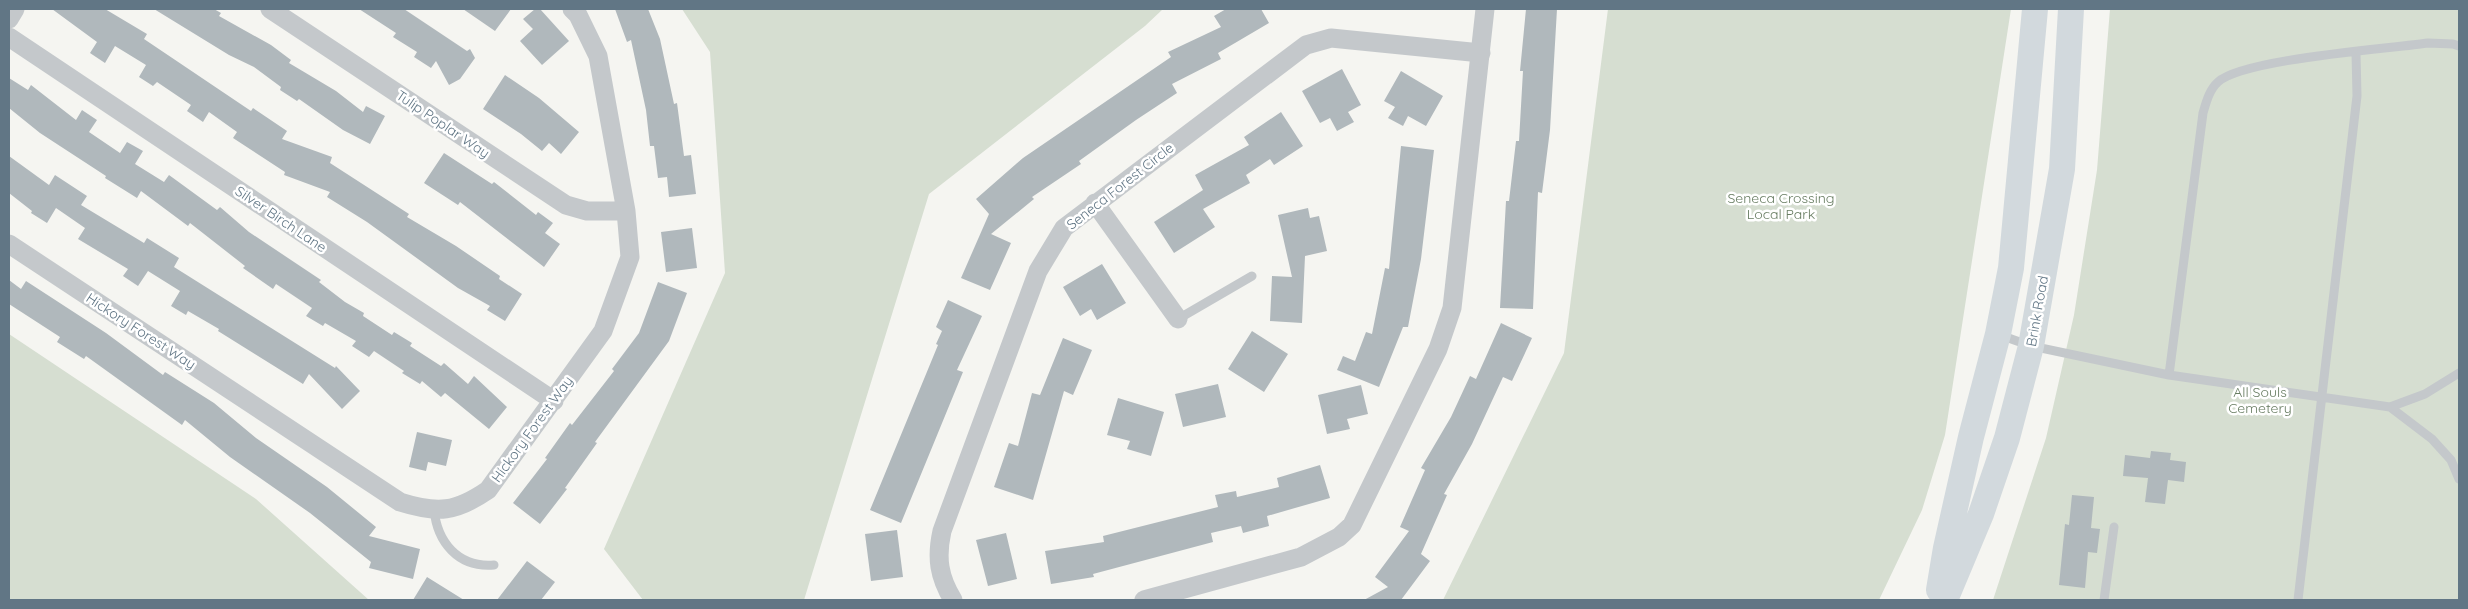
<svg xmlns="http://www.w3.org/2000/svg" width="2468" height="609" viewBox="0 0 2468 609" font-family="Quicksand,sans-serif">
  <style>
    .green { fill: #d6ded1 }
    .building { fill: #b0b8bc }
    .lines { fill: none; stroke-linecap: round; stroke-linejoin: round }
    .service { stroke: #c4c8cb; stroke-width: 9 }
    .minor { stroke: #c4c8cb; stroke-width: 19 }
    .secondary { stroke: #d2d9dd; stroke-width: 26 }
    .labels { text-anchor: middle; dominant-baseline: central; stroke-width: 5; stroke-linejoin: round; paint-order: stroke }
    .street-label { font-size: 14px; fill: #617685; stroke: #fff }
    .park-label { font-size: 14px; fill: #677c61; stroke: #fff }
  </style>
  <rect width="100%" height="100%" fill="#f5f5f1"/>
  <path class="green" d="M 682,9 L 1163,9 L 1145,26 L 929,194 L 804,600 L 643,600 L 604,549 L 725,273 L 710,52 Z
    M 1608,9 L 2011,9 L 1945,435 L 1922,510 L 1879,600 L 1443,600 L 1564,353 Z
    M 2110,9 L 2459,9 L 2459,600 L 1993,600 L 2046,438 L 2074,315 L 2097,170 Z
    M 9,334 L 256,499 L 369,600 L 9,600 Z"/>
  <path class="building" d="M 52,9 L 105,9 L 147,34 L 144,39 L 251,111 L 253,108 L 287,131 L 282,139 L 332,157 L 330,163 L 392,203 L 409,214 L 407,217 L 456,246 L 500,276 L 499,279 L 522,294 L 505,321 L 487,310 L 490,306 L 458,288 L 367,222 L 327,197 L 330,192 L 284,175 L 285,172 L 233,138 L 237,132 L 209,112 L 203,122 L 187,111 L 191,105 L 157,82 L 153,86 L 139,77 L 146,65 L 115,46 L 105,63 L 90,53 L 97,42 Z
    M 154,9 L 214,9 L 221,13 L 219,16 L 271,45 L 291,60 L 289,63 L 336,91 L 363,112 L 366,106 L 385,116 L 370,144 L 343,130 L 299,99 L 297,101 L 280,90 L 281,87 L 254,67 L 229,55 Z
    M 359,9 L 404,9 L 467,51 L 470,49 L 475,58 L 460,79 L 449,85 L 436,61 L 431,68 L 414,57 L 417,52 L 393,37 L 396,33 Z
    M 463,9 L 511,9 L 495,31 Z
    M 535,9 L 540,9 L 569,41 L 542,65 L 520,41 L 533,29 L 523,19 Z
    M 615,9 L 648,9 L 660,39 L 674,104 L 677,103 L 684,156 L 691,155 L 696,194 L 669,197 L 667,177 L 658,178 L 654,146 L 650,146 L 646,110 L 631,40 L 627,42 Z
    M 1226,9 L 1261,9 L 1269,23 L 1218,53 L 1221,59 L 1172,84 L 1177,93 L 1136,120 L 1079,161 L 1081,164 L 1032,197 L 1034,199 L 991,234 L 1011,243 L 990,290 L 961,278 L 989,214 L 976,199 L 1023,158 L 1171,57 L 1168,52 L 1221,27 L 1214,16 Z
    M 1526,9 L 1557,9 L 1550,130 L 1542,193 L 1538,192 L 1533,309 L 1500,308 L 1506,201 L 1509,201 L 1516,141 L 1519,141 L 1523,71 L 1520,71 Z
    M 1342,69 L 1361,105 L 1348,112 L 1354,122 L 1337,131 L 1330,118 L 1320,123 L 1302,91 Z
    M 1401,71 L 1443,96 L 1426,126 L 1408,116 L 1403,126 L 1388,118 L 1395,107 L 1384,101 Z
    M 505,75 L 539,98 L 579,132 L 561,154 L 549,143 L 542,151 L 521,134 L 483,109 Z
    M 9,78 L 28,90 L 31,85 L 76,120 L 82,110 L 97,120 L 89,132 L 120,153 L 127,142 L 143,151 L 135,164 L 164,182 L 169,175 L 217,210 L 220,207 L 249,232 L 321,280 L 319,282 L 345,302 L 364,313 L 363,316 L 392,335 L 394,332 L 412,343 L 410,346 L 441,366 L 444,363 L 468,384 L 474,376 L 507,407 L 489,429 L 445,393 L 441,397 L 422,381 L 420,384 L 402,373 L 404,371 L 374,351 L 369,357 L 352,346 L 356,341 L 325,323 L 323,326 L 306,316 L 312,308 L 276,284 L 273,289 L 243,268 L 245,266 L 190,223 L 188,226 L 141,191 L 137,198 L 105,178 L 106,176 L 40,133 L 9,108 Z
    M 1281,112 L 1303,146 L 1274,165 L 1270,159 L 1246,175 L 1250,183 L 1203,209 L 1215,227 L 1174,253 L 1154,222 L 1203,190 L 1195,175 L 1249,145 L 1244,137 Z
    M 1401,146 L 1434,150 L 1421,259 L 1408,327 L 1403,327 L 1379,387 L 1337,370 L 1343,356 L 1355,361 L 1366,332 L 1372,334 L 1385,268 L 1389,269 Z
    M 444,153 L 492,184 L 494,182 L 536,215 L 538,212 L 553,223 L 545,233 L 560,244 L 544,267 L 460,202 L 458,205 L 424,183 Z
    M 9,156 L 49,185 L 55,175 L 87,196 L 81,205 L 144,243 L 147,238 L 179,258 L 174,267 L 335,368 L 336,366 L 360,391 L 342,409 L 309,374 L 303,384 L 218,331 L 219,329 L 188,311 L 186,315 L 171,306 L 180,291 L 148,271 L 138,286 L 123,276 L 128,269 L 78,239 L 85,228 L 56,208 L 47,223 L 31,213 L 32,211 L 9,193 Z
    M 1308,208 L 1310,218 L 1319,216 L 1327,251 L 1305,256 L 1302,323 L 1270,321 L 1272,276 L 1292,277 L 1278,215 Z
    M 692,228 L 697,268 L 666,272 L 661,232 Z
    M 1102,264 L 1126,303 L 1097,320 L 1091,309 L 1080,316 L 1063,287 Z
    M 9,280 L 21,289 L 26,281 L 106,333 L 163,375 L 165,372 L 214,403 L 256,438 L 327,487 L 376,527 L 369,536 L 420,549 L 413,579 L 369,568 L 371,562 L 310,513 L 230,457 L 185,420 L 182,425 L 86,356 L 84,359 L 57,342 L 60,337 L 9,304 Z
    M 658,282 L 687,293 L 669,341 L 595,442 L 597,443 L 565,488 L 567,489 L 540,524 L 513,503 L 547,459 L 545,458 L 570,423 L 572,425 L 614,371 L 612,369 L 639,333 Z
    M 948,300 L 982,316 L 957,370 L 963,372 L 901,523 L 870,510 L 938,345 L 936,344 L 942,331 L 936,327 Z
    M 1501,323 L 1532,338 L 1512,381 L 1503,377 L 1472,444 L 1444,494 L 1447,495 L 1421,554 L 1430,561 L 1401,600 L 1364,600 L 1388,587 L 1375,577 L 1409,531 L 1400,527 L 1425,470 L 1421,468 L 1451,417 L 1470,376 L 1476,379 Z
    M 1252,331 L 1288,354 L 1264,392 L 1228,369 Z
    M 1063,338 L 1092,350 L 1073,395 L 1064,391 L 1033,500 L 994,487 L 1009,443 L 1018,446 L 1032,393 L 1040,395 Z
    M 1218,384 L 1226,417 L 1183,427 L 1175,394 Z
    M 1361,385 L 1368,414 L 1347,419 L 1350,429 L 1327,434 L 1318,395 Z
    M 1118,398 L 1164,412 L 1151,456 L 1127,449 L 1130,441 L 1107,435 Z
    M 417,432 L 452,440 L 446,466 L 428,462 L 426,471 L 409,467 Z
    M 2151,451 L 2171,453 L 2170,460 L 2186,462 L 2184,482 L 2168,480 L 2165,504 L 2145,502 L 2148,478 L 2123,476 L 2125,455 L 2150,458 Z
    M 1320,465 L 1330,498 L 1267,516 L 1269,526 L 1243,533 L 1241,526 L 1211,533 L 1213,542 L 1093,574 L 1094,577 L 1051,584 L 1045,551 L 1104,542 L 1103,536 L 1218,507 L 1215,495 L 1236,491 L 1237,497 L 1279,487 L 1277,478 Z
    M 2072,495 L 2094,497 L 2091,528 L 2100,529 L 2097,553 L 2088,552 L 2085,588 L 2059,585 L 2065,524 L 2069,525 Z
    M 897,530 L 903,577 L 871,581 L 865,534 Z
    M 1006,533 L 1017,579 L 988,586 L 976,540 Z
    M 527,561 L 555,582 L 541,600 L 497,600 Z
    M 427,577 L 464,600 L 413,600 Z"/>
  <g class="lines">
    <path class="service" d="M 1178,319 L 1252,276
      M 2000,335 L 2031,346 L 2169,375 L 2390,407 L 2432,439 L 2451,460 L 2459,479
      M 2169,375 L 2203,113 C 2206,103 2209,90 2218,82 C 2243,59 2387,49 2428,43 L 2453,44 L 2459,46
      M 2390,407 L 2425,394 L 2459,373
      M 434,509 C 437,542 458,568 494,565
      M 2104,600 L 2114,527
      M 2298,600 L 2357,96 L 2356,53"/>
    <path class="minor" d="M 270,9 L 566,205 L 587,211 L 626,211
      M 9,19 L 15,9
      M 9,37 L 554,401
      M 1095,203 L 1178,319
      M 9,244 L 400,502 C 438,514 456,512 488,490 L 603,331 L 630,257 L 626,211 L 598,56 L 578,15 L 572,9
      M 953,600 C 939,577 936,558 942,531 L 1038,271 L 1064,228 L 1306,45 L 1331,38 L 1481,53
      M 1144,600 L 1301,557 L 1339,537 L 1352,525 L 1438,349 L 1452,308 L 1485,9"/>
    <path class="secondary" d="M 1939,590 L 1946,548 L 1971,437 L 1998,334 L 2011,268 L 2035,9
      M 1945,600 L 1981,514 L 2007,438 L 2031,346 L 2062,169 L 2071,9"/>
  </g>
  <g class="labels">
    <g class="street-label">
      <text transform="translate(443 124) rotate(34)">Tulip Poplar Way</text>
      <text transform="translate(1120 186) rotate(-38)">Seneca Forest Circle</text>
      <text transform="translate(281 219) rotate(34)">Silver Birch Lane</text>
      <text transform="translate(2037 311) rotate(-80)">Brink Road</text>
      <text transform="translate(141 331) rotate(33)">Hickory Forest Way</text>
      <text transform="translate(532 429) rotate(-54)">Hickory Forest Way</text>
    </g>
    <g class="park-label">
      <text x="1781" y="198">Seneca Crossing<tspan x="1781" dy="16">Local Park</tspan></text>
      <text x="2260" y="392">All Souls<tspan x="2260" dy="16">Cemetery</tspan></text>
    </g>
  </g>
  <rect width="2468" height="609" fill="none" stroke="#617685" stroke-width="20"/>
</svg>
